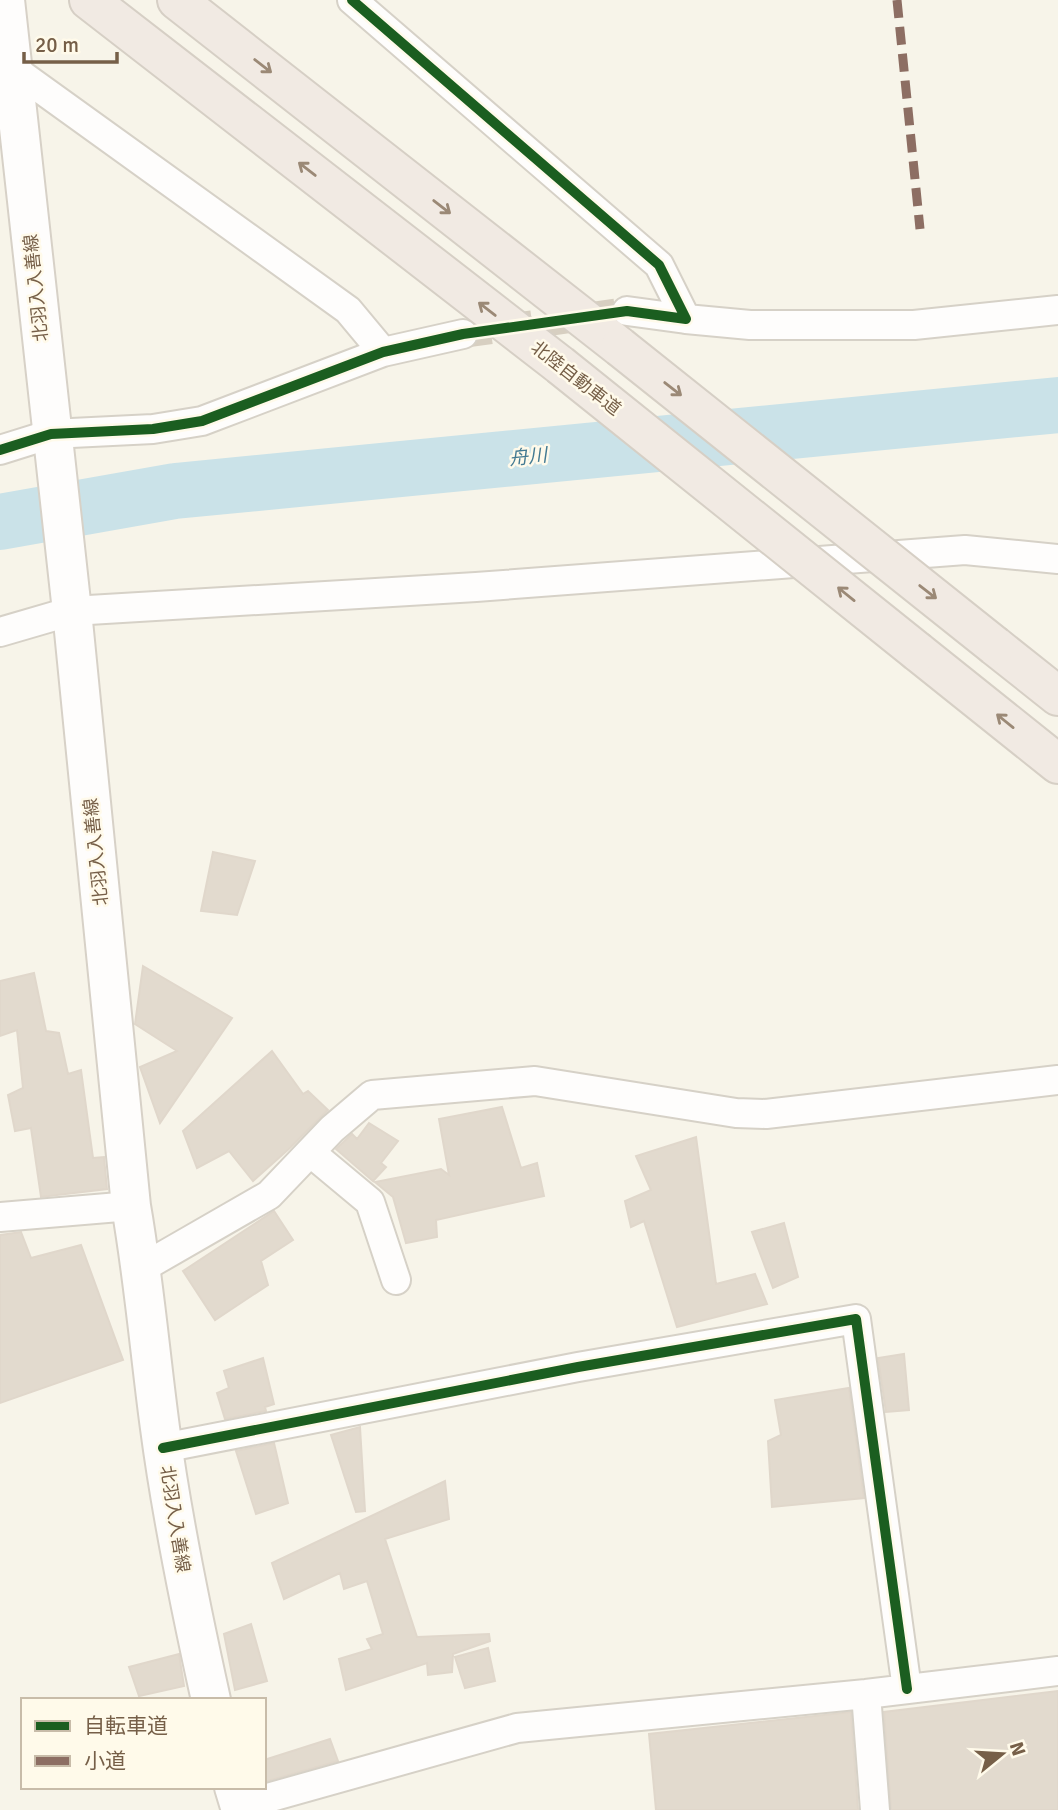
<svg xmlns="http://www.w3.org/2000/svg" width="1058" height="1810" viewBox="0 0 1058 1810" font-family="Signika,'Noto Sans JP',sans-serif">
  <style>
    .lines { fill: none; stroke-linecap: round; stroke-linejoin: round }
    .river { stroke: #cae2e8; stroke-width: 56 }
    .building { fill: #e2dace; stroke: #e0d7cb; stroke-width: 2 }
    .street-tunnel { stroke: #d7cfc1; stroke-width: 28; stroke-dasharray: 28 14; stroke-linecap: butt }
    .street-casing { stroke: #d6d1c7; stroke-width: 32 }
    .secondary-casing { stroke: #d7d1c7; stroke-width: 42 }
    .highway-casing { stroke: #d6cfc5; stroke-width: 42 }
    .street { stroke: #fefdfc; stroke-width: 28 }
    .secondary { stroke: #fefdfc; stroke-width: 38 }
    .highway { stroke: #f1eae3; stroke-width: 38 }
    .highway-bridge-casing { stroke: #d6cfc5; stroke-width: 42; stroke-linecap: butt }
    .highway-bridge { stroke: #f1eae3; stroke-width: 38 }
    .quiet { stroke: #8d6e63; stroke-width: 9; stroke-dasharray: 18 9; stroke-linecap: butt }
    .cycleway-casing { stroke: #fffaea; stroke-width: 15 }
    .cycleway { stroke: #1b5e20; stroke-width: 10 }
    .oneway { stroke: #9b8976 }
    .labels { text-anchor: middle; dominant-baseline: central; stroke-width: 5; stroke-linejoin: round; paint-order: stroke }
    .street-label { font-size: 18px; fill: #765f48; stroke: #fffaea }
    .water-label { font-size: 19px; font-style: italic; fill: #437a92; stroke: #fffaea }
  </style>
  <rect width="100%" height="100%" fill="#f7f4e9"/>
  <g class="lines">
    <path class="river" d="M 0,522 L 175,491 L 1058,405"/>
  </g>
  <path class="building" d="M 213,852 L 255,861 L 237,915 L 201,911 Z
    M 143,966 L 232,1018 L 160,1123 L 140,1067 L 177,1051 L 135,1024 Z
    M 34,973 L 46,1031 L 59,1033 L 68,1074 L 81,1070 L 93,1158 L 104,1157 L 107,1189 L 41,1197 L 31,1128 L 15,1131 L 8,1095 L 23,1088 L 17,1030 L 0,1036 L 0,981 Z
    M 272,1051 L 303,1094 L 308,1091 L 328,1110 L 291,1147 L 253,1181 L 229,1151 L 197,1168 L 183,1131 Z
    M 502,1107 L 521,1168 L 537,1163 L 544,1196 L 436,1220 L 437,1237 L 406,1243 L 393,1197 L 375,1182 L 441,1169 L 449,1175 L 439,1119 Z
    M 369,1123 L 398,1141 L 381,1163 L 386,1167 L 373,1181 L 336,1149 L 352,1134 L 357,1139 Z
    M 696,1137 L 716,1284 L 755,1274 L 767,1304 L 677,1327 L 644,1221 L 631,1227 L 625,1201 L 651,1190 L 636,1156 Z
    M 274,1211 L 293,1240 L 261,1261 L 268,1285 L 215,1320 L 183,1271 Z
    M 784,1223 L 798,1277 L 773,1288 L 752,1232 Z
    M 21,1232 L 31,1258 L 81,1245 L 123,1360 L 0,1403 L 0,1235 Z
    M 904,1354 L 909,1410 L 886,1412 L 878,1358 Z
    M 263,1358 L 274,1404 L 265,1407 L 266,1411 L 225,1419 L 217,1393 L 229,1388 L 224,1371 Z
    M 849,1388 L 864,1498 L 772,1507 L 768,1441 L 781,1435 L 775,1400 Z
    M 360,1427 L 365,1511 L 356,1512 L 331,1435 Z
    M 274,1443 L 288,1503 L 256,1514 L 236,1451 Z
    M 445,1481 L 449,1519 L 385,1539 L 417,1637 L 489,1634 L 490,1641 L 453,1654 L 452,1672 L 428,1675 L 427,1663 L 346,1690 L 339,1659 L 372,1649 L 367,1639 L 383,1634 L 367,1581 L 344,1589 L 340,1573 L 284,1599 L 272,1563 Z
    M 251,1624 L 267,1681 L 235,1690 L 224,1634 Z
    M 488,1648 L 495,1681 L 465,1688 L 455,1657 Z
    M 179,1654 L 184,1686 L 139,1696 L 129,1667 Z
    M 1058,1691 L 1058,1810 L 891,1810 L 884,1712 Z
    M 851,1712 L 858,1810 L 656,1810 L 649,1734 Z
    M 330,1739 L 338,1761 L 264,1782 L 264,1760 Z"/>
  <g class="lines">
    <path class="street-tunnel" d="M 463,334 L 627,311"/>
    <g class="street-casing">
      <path id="street" d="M 352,0 L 659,265 L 686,319 L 627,311
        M 12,68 L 348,310 L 383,352
        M 686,319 L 750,325 L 914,325 L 1058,310
        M 0,450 L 51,434 L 153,429 L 202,421 L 383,352 L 463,334
        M 0,632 L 72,611 L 476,587 L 965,550 L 1058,559
        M 310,1152 L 370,1202 L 396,1280
        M 0,1217 L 131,1206
        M 142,1268 L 269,1195 L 332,1129 L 372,1095 L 535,1081 L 736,1113 L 766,1114 L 1058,1080
        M 163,1448 L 578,1367 L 856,1319 L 907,1689
        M 866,1694 L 875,1810
        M 239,1806 L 517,1728 L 866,1694 L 1058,1671"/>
    </g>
    <g class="secondary-casing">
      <path id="secondary" d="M 5,0 L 72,611 L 131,1206 C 144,1280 150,1354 160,1428 C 172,1519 191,1610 211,1700
        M 234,1787 L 241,1810"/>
    </g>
    <g class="highway-casing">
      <path id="highway" d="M 89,0 L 560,365
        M 177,0 L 620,347
        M 995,646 L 1058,696
        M 918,652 L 1058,764"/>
    </g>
    <use href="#street" class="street"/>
    <use href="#secondary" class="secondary"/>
    <use href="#highway" class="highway"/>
    <g class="highway-bridge-casing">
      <path id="highway-bridge" d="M 620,347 L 995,646
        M 560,365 L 918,652"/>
    </g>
    <use href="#highway-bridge" class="highway-bridge"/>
    <path class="quiet" d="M 897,0 L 920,229"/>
    <g class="cycleway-casing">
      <path id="cycleway" d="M 0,450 L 51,434 L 153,429 L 202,421 L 383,352 L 463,334 L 627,311 L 686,319 L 659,265 L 352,0
        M 163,1448 L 578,1367 L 856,1319 L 907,1689"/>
    </g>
    <use href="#cycleway" class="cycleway"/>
  </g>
  <defs><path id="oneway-shaft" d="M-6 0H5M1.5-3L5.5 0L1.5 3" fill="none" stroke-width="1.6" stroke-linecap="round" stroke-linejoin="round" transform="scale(1.75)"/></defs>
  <g class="oneway">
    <use href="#oneway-shaft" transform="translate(263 66) rotate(38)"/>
    <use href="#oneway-shaft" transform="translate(307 169) rotate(-142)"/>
    <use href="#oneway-shaft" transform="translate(442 207) rotate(38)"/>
    <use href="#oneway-shaft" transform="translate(487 309) rotate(-142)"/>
    <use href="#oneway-shaft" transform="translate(673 389) rotate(38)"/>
    <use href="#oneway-shaft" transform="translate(928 592) rotate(38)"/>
    <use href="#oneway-shaft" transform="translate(846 594) rotate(-141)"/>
    <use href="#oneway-shaft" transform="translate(1005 721) rotate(-141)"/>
  </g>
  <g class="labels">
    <g class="street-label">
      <text transform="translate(36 288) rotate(-96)">北羽入入善線</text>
      <text transform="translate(576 378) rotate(38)">北陸自動車道</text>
      <text transform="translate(96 852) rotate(-96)">北羽入入善線</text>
      <text transform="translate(175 1519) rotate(81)">北羽入入善線</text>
    </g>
    <g class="water-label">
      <text transform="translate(528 457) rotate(-6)">舟川</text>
    </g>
  </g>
  <rect x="21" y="1698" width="245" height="91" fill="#fffaea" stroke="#c8bca9" stroke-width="2"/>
  <rect x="35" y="1721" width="35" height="10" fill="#1b5e20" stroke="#c8bca9" stroke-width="2"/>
  <text x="84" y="1733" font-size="21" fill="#765f48">自転車道</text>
  <rect x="35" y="1756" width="35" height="10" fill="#8d6e63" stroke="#c8bca9" stroke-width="2"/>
  <text x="84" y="1768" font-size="21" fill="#765f48">小道</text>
  <g transform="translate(1002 1754) rotate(72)" stroke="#fffaea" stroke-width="5" paint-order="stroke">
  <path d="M0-5L12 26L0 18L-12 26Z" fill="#765f48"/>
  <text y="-10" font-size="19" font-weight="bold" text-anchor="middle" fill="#765f48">N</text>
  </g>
  <path d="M24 52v10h93v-10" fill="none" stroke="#765f48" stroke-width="3.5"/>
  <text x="35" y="52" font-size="21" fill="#765f48" stroke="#fffaea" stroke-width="5" paint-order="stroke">20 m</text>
</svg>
